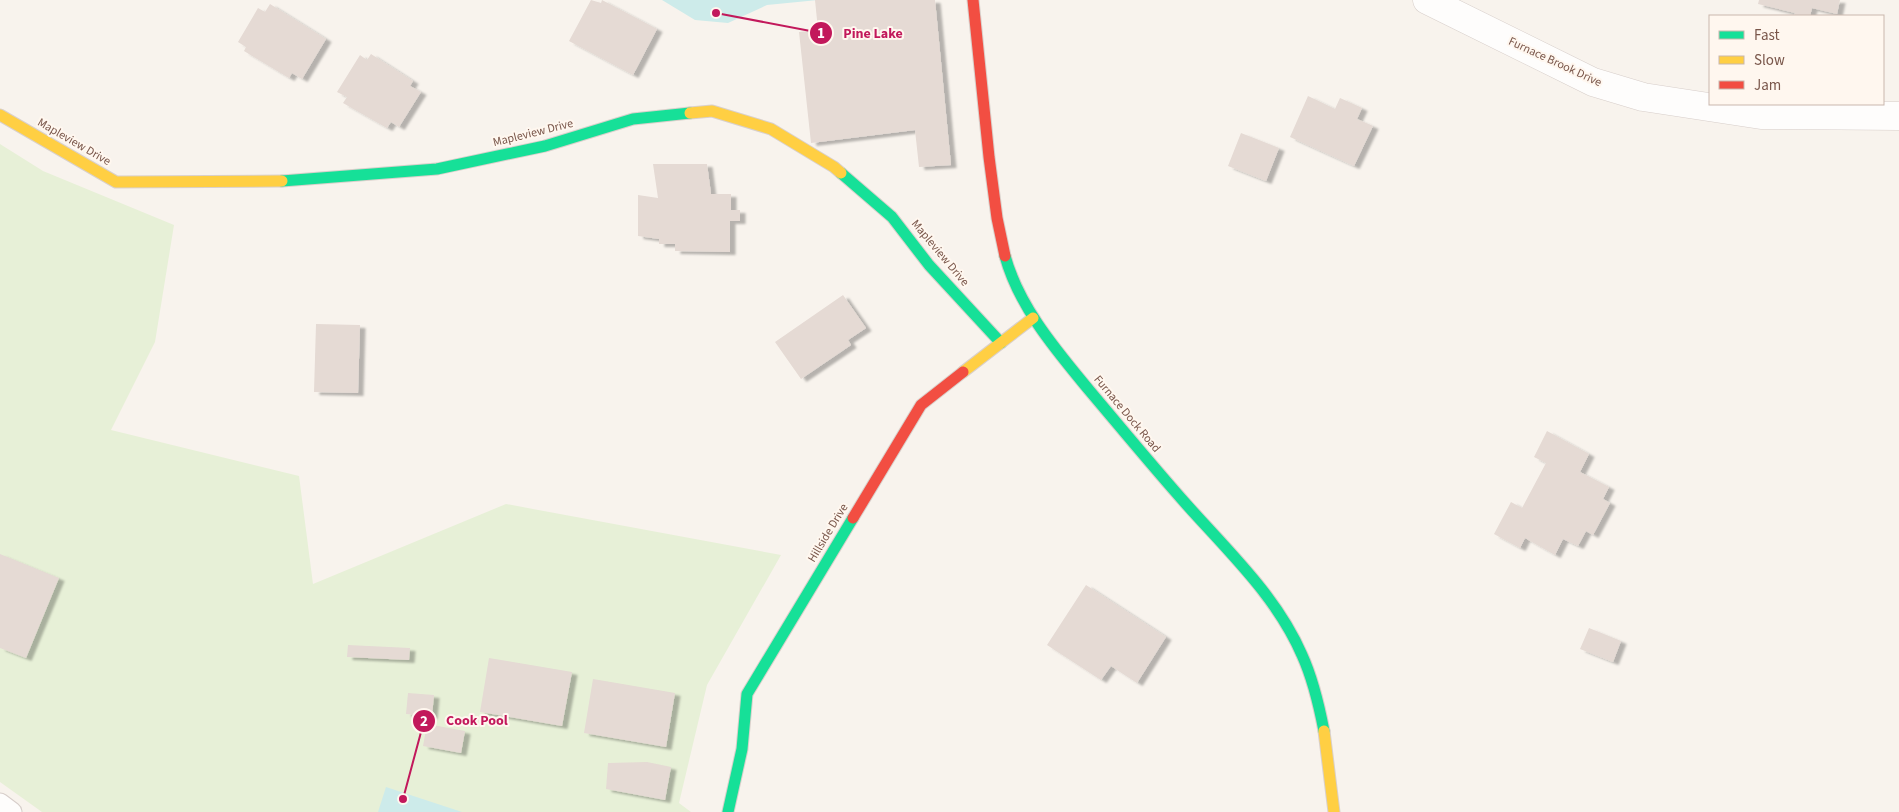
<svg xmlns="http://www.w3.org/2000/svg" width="1899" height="812" viewBox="0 0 1899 812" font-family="'Source Sans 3',sans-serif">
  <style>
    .green { fill: #e7f0d7 }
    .water { fill: #cdebea }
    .building { fill: #e5dad4; filter: url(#shadow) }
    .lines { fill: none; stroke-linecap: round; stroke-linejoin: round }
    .lane-casing { stroke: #d7ceca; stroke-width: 21 }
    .street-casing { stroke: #d7ceca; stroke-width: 29 }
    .fast-casing { stroke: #d9d0cb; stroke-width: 13 }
    .slow-casing { stroke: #d9d0cb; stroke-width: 13 }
    .jam-casing { stroke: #d9d0cb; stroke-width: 13 }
    .lane { stroke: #fefdfc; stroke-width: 19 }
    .street { stroke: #fefdfc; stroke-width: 28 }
    .fast { stroke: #16e098; stroke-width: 11 }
    .slow { stroke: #ffcf43; stroke-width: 11 }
    .jam { stroke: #f24e42; stroke-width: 11 }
    .labels { text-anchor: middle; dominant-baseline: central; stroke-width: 4; stroke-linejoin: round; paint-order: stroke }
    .street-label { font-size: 12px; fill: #79564a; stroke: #fff7ef }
    .leader { fill: none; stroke: #c2185b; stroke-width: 2 }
    .callout-dot { fill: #c2185b; stroke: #fff7ef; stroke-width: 2 }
    .mark-label { font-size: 15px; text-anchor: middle; font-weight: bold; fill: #fff }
    .callout-label { font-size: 14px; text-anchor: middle; font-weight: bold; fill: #c2185b; stroke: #fff7ef; stroke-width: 4; stroke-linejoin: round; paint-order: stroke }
  </style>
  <defs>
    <filter id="shadow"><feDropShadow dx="5.5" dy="3" stdDeviation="1" flood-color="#0004"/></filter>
  </defs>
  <rect width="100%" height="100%" fill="#f8f3ed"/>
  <path class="green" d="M 0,144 L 43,171 L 174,225 L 155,342 L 111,430 L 299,476 L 313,584 L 506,504 L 781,555 L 707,685 L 679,803 L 691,812 L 42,812 L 0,782 Z"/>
  <path class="water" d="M 662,0 L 818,0 L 767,5 L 728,23 L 695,20 Z
    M 386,787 L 462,812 L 378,812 Z"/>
  <path class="building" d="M 591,0 L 601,3 L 602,0 L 657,29 L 633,75 L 569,41 Z
    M 815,0 L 935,0 L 951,165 L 919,167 L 915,130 L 811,143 L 799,32 L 818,30 Z
    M 1759,0 L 1840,0 L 1837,14 L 1812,8 L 1810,16 L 1794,16 L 1795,13 L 1758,4 Z
    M 270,4 L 326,39 L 302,79 L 292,73 L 289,78 L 244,51 L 246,47 L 238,42 L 258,8 L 265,12 Z
    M 371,54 L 413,81 L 410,86 L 421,92 L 399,127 L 391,122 L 387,128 L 343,103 L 347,97 L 337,92 L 360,55 L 367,60 Z
    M 1308,96 L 1335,109 L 1340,98 L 1362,108 L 1357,119 L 1373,126 L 1354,166 L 1290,137 Z
    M 1241,133 L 1279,148 L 1266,181 L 1228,166 Z
    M 653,164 L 707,164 L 711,194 L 731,194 L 731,210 L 740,210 L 740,221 L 730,221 L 730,252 L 675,251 L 675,244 L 659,244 L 659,239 L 638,236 L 638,195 L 658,198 Z
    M 843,295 L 866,328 L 848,340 L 851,345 L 801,379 L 775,342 Z
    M 316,324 L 360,325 L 358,393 L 314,392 Z
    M 1547,431 L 1589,454 L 1580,472 L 1609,487 L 1603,499 L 1610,503 L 1593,535 L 1586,531 L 1578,546 L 1563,539 L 1555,555 L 1525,538 L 1520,548 L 1494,534 L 1511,502 L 1522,508 L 1546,463 L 1534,457 Z
    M 0,554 L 59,578 L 26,658 L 0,648 Z
    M 1086,585 L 1166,637 L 1137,683 L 1111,666 L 1101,680 L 1047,645 Z
    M 1589,628 L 1621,641 L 1613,662 L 1580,649 Z
    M 348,645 L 410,648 L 409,660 L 347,657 Z
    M 489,658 L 572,672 L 562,726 L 480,712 Z
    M 593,679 L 675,693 L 666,747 L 584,733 Z
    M 408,693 L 434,695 L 432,716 L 406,714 Z
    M 427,724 L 465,731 L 461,753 L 423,746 Z
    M 647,762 L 671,767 L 665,800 L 606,789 L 608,763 Z"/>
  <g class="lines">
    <g class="lane-casing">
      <path id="lane" d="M 0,803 L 12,812"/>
    </g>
    <g class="street-casing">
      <path id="street" d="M 1427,0 L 1593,82 L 1643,97 L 1761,115 L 1899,116"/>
    </g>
    <g class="fast-casing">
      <path id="fast" d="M 841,173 L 892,217 L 929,265 L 1001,343
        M 282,181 L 437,169 L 545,146 L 633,119 L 690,113
        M 1005,256 C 1019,307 1056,350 1089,390 C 1122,429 1154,468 1187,505 C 1229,552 1277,597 1302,655 C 1313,679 1319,705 1324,731
        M 728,812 L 742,749 L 747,694 L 853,518"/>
    </g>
    <g class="slow-casing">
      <path id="slow" d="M 690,113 L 712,111 L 771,129 L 834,167 L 841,173
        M 0,115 L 116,182 L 282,181
        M 963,372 L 1033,318
        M 1324,731 L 1334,812"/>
    </g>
    <g class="jam-casing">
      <path id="jam" d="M 973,0 L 989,157 L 997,218 L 1005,256
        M 853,518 L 921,405 L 963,372"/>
    </g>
    <use href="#lane" class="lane"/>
    <use href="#street" class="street"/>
    <use href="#fast" class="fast"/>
    <use href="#slow" class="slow"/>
    <use href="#jam" class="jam"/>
  </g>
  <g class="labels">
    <g class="street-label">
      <text transform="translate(1555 62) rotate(25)">Furnace Brook Drive</text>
      <text transform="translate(533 133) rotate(-14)">Mapleview Drive</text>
      <text transform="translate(74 142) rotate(30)">Mapleview Drive</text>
      <text transform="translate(940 253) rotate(50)">Mapleview Drive</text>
      <text transform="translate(1127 414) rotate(50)">Furnace Dock Road</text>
      <text transform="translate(828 533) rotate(-59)">Hillside Drive</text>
    </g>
  </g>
  <path class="leader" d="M716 13L821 33M403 799L424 721"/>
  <g class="callout-dot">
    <circle cx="716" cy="13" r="5"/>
    <circle cx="403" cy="799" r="5"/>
    <circle cx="821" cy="33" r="12"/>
    <circle cx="424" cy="721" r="12"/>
  </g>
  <g class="mark-label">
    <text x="821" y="38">1</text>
    <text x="424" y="726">2</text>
  </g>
  <g class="callout-label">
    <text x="873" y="38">Pine Lake</text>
    <text x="477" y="725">Cook Pool</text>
  </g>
  <rect x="1709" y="15" width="175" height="90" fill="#fff7ef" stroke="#c9b7ad"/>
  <rect x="1719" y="31" width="25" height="8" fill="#16e098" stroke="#c9b7ad"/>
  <text x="1754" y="40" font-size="15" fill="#79564a">Fast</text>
  <rect x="1719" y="56" width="25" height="8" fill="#ffcf43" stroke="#c9b7ad"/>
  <text x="1754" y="65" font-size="15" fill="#79564a">Slow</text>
  <rect x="1719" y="81" width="25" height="8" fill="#f24e42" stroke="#c9b7ad"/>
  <text x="1754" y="90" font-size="15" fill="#79564a">Jam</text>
</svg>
